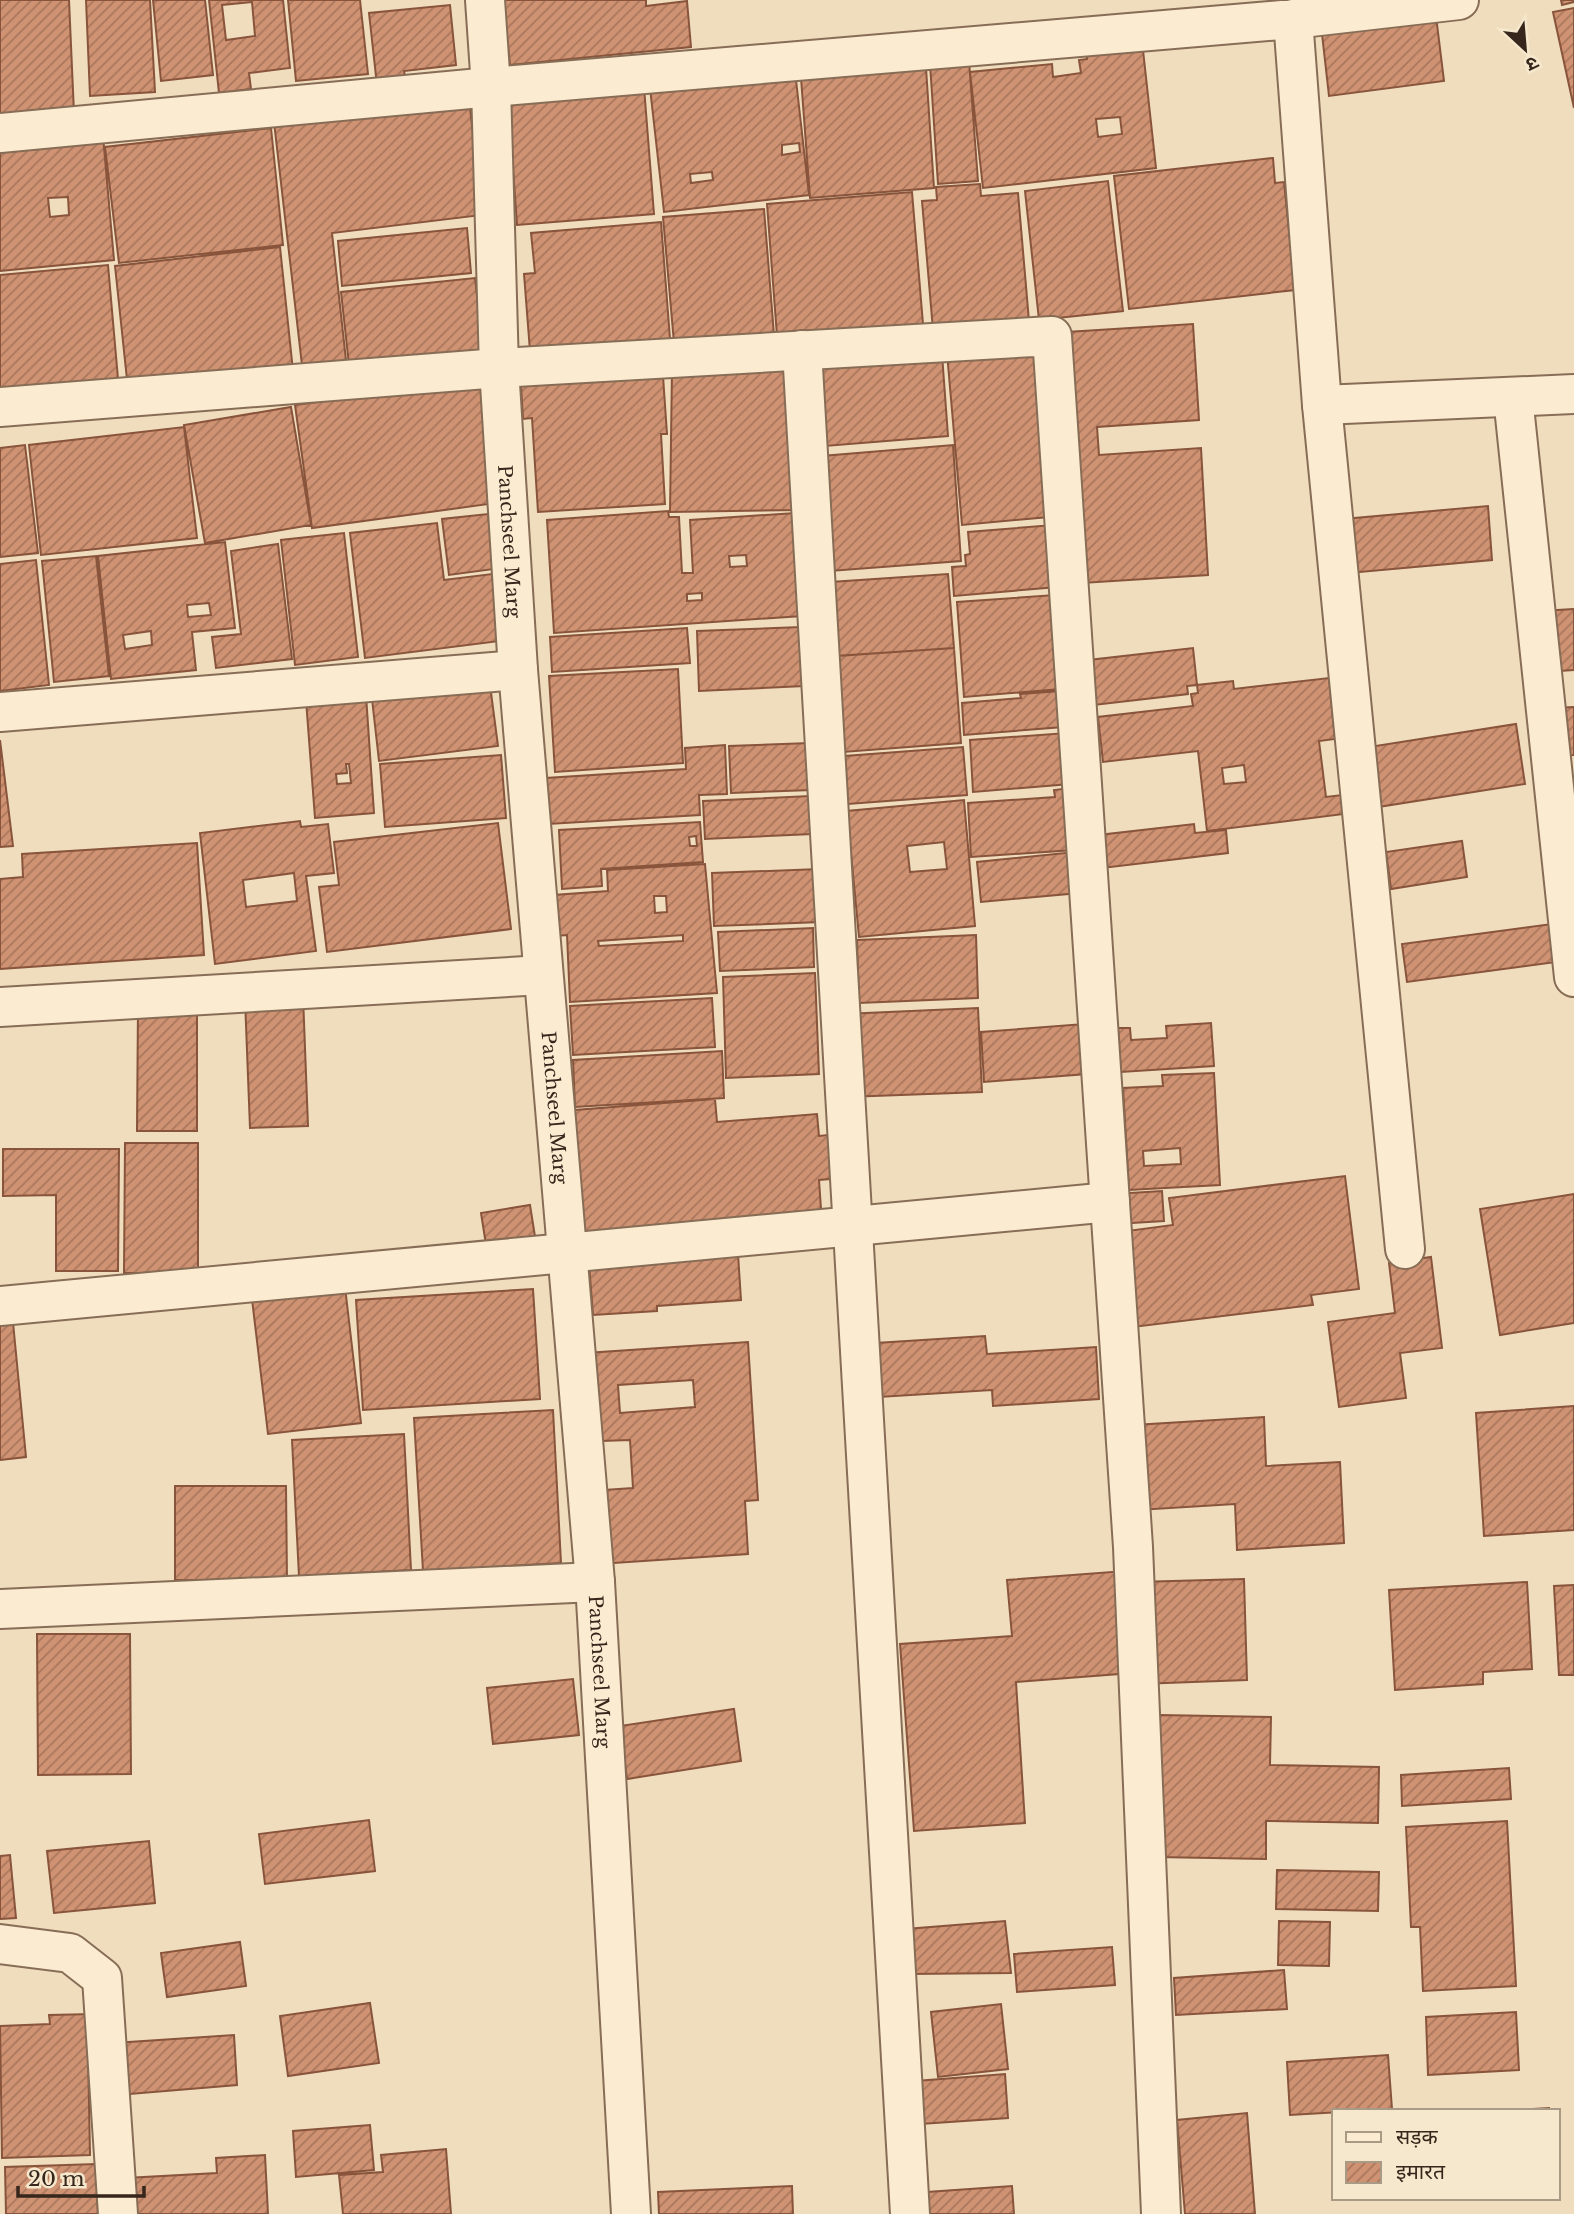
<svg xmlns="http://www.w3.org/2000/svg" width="1574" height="2214" viewBox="0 0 1574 2214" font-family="'Libre Baskerville','Noto Sans Devanagari',serif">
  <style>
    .building { fill: url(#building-hatch); stroke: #88543b; stroke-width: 2; fill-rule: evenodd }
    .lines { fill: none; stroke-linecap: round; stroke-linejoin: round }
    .minor-casing { stroke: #886d56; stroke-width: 42 }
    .minor { stroke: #faebd1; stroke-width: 38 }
    .labels { text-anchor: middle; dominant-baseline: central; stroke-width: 5; stroke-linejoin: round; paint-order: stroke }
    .street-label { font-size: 19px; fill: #36261b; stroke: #f6e8cd }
  </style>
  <defs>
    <pattern id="building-hatch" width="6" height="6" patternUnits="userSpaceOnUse" patternTransform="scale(1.75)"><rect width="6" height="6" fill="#cf9272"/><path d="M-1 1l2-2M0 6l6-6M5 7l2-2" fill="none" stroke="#a9775d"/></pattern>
  </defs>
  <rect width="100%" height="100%" fill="#efddbe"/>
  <path class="building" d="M 0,0 L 69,0 L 74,113 L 0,117 Z
    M 86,0 L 150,0 L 155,92 L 90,96 Z
    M 153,0 L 205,0 L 213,75 L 161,81 Z
    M 209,0 L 283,0 L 290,68 L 249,73 L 251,89 L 219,93 ZM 252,2 L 255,36 L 226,40 L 222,5 Z
    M 288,0 L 360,0 L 368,74 L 296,81 Z
    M 503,0 L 646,0 L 646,6 L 687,1 L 691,47 L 510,65 Z
    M 1561,0 L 1574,0 L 1574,2 L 1562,5 Z
    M 450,5 L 456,65 L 404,71 L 406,81 L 377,85 L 369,13 Z
    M 1574,8 L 1574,108 L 1553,12 Z
    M 1436,16 L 1444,81 L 1329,96 L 1321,25 Z
    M 1142,41 L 1156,168 L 983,188 L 970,72 L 1052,64 L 1053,77 L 1081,73 L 1079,60 L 1087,59 L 1086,48 ZM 1120,117 L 1122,134 L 1098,137 L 1096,119 Z
    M 969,61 L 978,181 L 938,184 L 930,64 Z
    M 926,68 L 934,188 L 810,198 L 801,78 Z
    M 795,71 L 809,195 L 664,212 L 650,88 ZM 799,143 L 800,152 L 782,155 L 782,145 ZM 712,172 L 713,180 L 691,183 L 690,174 Z
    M 644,87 L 654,214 L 517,225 L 508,97 Z
    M 469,99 L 482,215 L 332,233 L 346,360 L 343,361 L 343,369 L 303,374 L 274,122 Z
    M 271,128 L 283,245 L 119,263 L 105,147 Z
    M 103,136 L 114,260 L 0,271 L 0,145 ZM 68,197 L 69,215 L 50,217 L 48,198 Z
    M 1273,158 L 1275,183 L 1284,182 L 1295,290 L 1129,309 L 1114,176 Z
    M 1108,181 L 1123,311 L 1039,320 L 1025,191 Z
    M 980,184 L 981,196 L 1018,193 L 1029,321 L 933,330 L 922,201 L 937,200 L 936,187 Z
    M 912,192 L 923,324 L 777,336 L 767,204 Z
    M 764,209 L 774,335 L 674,343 L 663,217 Z
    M 661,222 L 670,339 L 530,351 L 524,274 L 535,273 L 531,233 Z
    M 467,228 L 471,273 L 342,286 L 338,241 Z
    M 280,247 L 293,371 L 128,389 L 115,266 Z
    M 108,265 L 119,390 L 0,401 L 0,275 Z
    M 475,278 L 483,351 L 349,365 L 341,292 Z
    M 1193,324 L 1199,420 L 1097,427 L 1099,455 L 1201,448 L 1208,575 L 1082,583 L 1067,332 Z
    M 1043,346 L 1060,516 L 962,525 L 947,353 Z
    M 942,354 L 948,436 L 825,446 L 819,363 Z
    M 797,368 L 799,510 L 670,512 L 672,369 Z
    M 663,376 L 667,434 L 661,434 L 665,504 L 538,512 L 532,418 L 523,419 L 521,386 Z
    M 480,381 L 496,503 L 312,528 L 295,405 Z
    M 291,407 L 311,525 L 205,543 L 184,425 Z
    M 184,427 L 197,538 L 41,555 L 29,445 Z
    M 25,445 L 38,553 L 0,557 L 0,448 Z
    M 953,445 L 961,561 L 830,571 L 822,456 Z
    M 1488,506 L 1492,560 L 1349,573 L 1344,519 Z
    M 668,511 L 669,517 L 679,517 L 682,573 L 693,573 L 690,520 L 795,513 L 802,616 L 554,633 L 547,520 ZM 746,555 L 747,566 L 730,567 L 729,556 ZM 702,593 L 702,600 L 687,601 L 687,594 Z
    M 488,514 L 494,569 L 449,575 L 442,519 Z
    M 437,523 L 444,580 L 492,574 L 500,641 L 365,658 L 350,533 Z
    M 1053,525 L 1057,587 L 954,596 L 952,567 L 966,566 L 965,555 L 970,554 L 968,532 Z
    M 344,533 L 358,657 L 295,665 L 281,540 Z
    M 225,542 L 235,628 L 192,632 L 196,670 L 111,679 L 98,556 ZM 209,603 L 211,615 L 188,617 L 187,605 ZM 151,631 L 152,645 L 125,649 L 123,635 Z
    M 278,544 L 292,659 L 216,668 L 212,637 L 241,634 L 231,551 Z
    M 96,556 L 109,676 L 54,682 L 42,561 Z
    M 36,560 L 49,685 L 0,691 L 0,564 Z
    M 948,574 L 954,648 L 835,656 L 831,582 Z
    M 1055,595 L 1062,689 L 964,697 L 957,602 Z
    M 1574,609 L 1574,670 L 1545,672 L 1541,611 Z
    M 801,627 L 804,686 L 699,691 L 697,631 Z
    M 687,628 L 690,663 L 552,672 L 550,637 Z
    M 954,648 L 961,743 L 843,752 L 837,656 Z
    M 1193,648 L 1197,685 L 1187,686 L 1188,694 L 1094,705 L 1089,660 Z
    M 678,669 L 683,763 L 555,772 L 549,676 Z
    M 1329,678 L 1335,739 L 1319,741 L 1326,797 L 1342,795 L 1344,814 L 1207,831 L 1198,751 L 1103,762 L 1098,717 L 1193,706 L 1191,694 L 1198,693 L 1197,685 L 1233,681 L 1234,689 Z
    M 490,685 L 498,746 L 379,761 L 372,699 Z
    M 1061,691 L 1063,727 L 964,735 L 962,703 L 1021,698 L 1020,694 Z
    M 366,695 L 374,813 L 315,818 L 306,700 ZM 346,764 L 349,764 L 351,783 L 337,784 L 336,774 L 347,773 Z
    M 1574,707 L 1574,755 L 1558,756 L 1554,708 Z
    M 1516,724 L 1525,784 L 1378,807 L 1369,747 Z
    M 1067,733 L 1070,784 L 973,792 L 970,740 Z
    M 0,740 L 13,846 L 0,847 Z
    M 810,743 L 812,790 L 731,793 L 729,746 Z
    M 725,745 L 727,794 L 699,795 L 700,815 L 548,824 L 546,778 L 686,769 L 685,748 Z
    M 963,747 L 967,795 L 848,804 L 845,756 Z
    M 501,755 L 506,818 L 385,827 L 380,764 Z
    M 1244,765 L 1246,782 L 1224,784 L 1222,768 Z
    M 1070,788 L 1074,850 L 971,857 L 968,803 L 1055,797 L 1054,790 Z
    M 810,796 L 812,834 L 705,839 L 703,801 Z
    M 964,800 L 975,926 L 859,937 L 847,811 ZM 944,842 L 947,869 L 910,872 L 907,846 Z
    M 300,821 L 301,827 L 328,824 L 334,873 L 306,876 L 316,951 L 215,964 L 200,833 ZM 294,873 L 297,901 L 246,907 L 243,880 Z
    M 700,822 L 703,862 L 601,869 L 602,886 L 562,889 L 559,830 ZM 696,836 L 697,846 L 690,846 L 689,837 Z
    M 498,823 L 511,929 L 327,952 L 319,887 L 339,885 L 334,842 Z
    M 1194,824 L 1195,833 L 1226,830 L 1228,853 L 1094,869 L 1090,836 Z
    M 1462,841 L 1467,877 L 1391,889 L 1386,852 Z
    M 197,843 L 204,955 L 0,969 L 0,879 L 23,877 L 22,854 Z
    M 1075,852 L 1079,893 L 981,902 L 977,862 Z
    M 705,864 L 717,993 L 570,1002 L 567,935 L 556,936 L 554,895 L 608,891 L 607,870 ZM 654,896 L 666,896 L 667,912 L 655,913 ZM 683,935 L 683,941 L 599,946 L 598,941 Z
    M 819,869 L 821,922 L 714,926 L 712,873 Z
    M 1559,923 L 1564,961 L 1407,982 L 1402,944 Z
    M 813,928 L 814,967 L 720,971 L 718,932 Z
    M 976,935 L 978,998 L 859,1003 L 857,940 Z
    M 815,973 L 819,1074 L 726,1078 L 723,977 Z
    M 303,996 L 308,1126 L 250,1128 L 245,999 Z
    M 712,998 L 715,1047 L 573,1055 L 570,1006 Z
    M 138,1006 L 197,1006 L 197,1131 L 137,1131 Z
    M 978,1008 L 982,1092 L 847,1097 L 844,1014 Z
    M 1097,1023 L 1100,1073 L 984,1082 L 981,1032 Z
    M 1211,1023 L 1214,1066 L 1121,1072 L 1118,1028 L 1130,1028 L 1131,1040 L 1167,1038 L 1166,1026 Z
    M 722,1051 L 724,1098 L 575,1107 L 573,1060 Z
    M 1214,1073 L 1220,1185 L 1129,1190 L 1123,1088 L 1163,1086 L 1162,1075 ZM 1180,1148 L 1181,1164 L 1144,1166 L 1143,1151 Z
    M 715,1099 L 717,1122 L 817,1114 L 819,1136 L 838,1134 L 842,1178 L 819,1180 L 822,1223 L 572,1244 L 562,1111 Z
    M 125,1143 L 198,1143 L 198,1273 L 124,1273 Z
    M 3,1149 L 119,1149 L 118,1271 L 56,1271 L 56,1195 L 3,1196 Z
    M 1345,1176 L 1359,1289 L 1311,1295 L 1313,1305 L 1125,1328 L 1112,1233 L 1173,1225 L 1169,1198 Z
    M 1162,1191 L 1164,1221 L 1116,1224 L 1114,1194 Z
    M 1574,1194 L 1574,1323 L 1500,1335 L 1480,1209 Z
    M 530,1205 L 536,1243 L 487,1251 L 481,1213 Z
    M 738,1254 L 741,1300 L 657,1306 L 657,1311 L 593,1315 L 589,1264 Z
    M 1431,1257 L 1442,1348 L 1400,1353 L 1406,1398 L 1339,1407 L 1328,1322 L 1395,1313 L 1389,1263 Z
    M 345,1287 L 361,1423 L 268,1434 L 252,1299 Z
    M 533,1289 L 540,1399 L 363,1410 L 356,1300 Z
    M 12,1312 L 26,1457 L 0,1460 L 0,1313 Z
    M 985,1336 L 987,1354 L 1096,1347 L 1099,1399 L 993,1406 L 992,1390 L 879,1397 L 876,1343 Z
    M 748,1342 L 758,1500 L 745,1501 L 748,1554 L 599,1564 L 586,1353 ZM 693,1380 L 695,1407 L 620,1413 L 618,1385 ZM 630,1440 L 633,1488 L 604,1490 L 601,1441 Z
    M 1574,1406 L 1574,1530 L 1484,1536 L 1476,1413 Z
    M 553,1410 L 561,1563 L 423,1571 L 414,1418 Z
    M 1264,1417 L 1266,1466 L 1340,1462 L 1344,1543 L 1237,1550 L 1235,1504 L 1138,1510 L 1134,1425 Z
    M 404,1434 L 411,1570 L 299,1576 L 292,1440 Z
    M 175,1486 L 286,1486 L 287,1580 L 175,1580 Z
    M 1125,1571 L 1132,1673 L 1016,1682 L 1025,1823 L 914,1831 L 900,1644 L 1012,1636 L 1007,1580 Z
    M 1244,1579 L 1247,1680 L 1139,1684 L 1137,1582 Z
    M 1527,1582 L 1532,1669 L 1483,1672 L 1483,1684 L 1395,1690 L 1389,1590 Z
    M 1574,1585 L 1574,1675 L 1559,1675 L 1554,1586 Z
    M 37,1634 L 130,1634 L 131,1774 L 38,1775 Z
    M 573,1679 L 579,1735 L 493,1744 L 487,1688 Z
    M 734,1709 L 741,1761 L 627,1779 L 620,1726 Z
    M 1159,1715 L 1271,1717 L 1270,1765 L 1379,1767 L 1378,1823 L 1266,1821 L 1266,1859 L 1156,1857 Z
    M 1509,1768 L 1511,1799 L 1402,1806 L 1401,1775 Z
    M 369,1820 L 375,1871 L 265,1884 L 259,1834 Z
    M 1507,1821 L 1516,1986 L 1423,1991 L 1420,1927 L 1411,1927 L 1406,1827 Z
    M 149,1841 L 155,1903 L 54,1913 L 47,1851 Z
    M 10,1855 L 16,1918 L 0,1919 L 0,1856 Z
    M 1277,1870 L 1379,1872 L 1378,1911 L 1276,1909 Z
    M 1005,1921 L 1011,1973 L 909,1974 L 906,1929 Z
    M 1279,1921 L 1330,1922 L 1329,1966 L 1278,1965 Z
    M 240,1942 L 246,1986 L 167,1997 L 161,1953 Z
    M 1112,1947 L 1115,1985 L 1017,1992 L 1014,1954 Z
    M 1284,1970 L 1287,2009 L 1176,2015 L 1174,1978 Z
    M 370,2003 L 379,2063 L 288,2076 L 280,2016 Z
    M 1001,2004 L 1008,2069 L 938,2077 L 931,2012 Z
    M 1516,2012 L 1519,2070 L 1428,2075 L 1426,2017 Z
    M 94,2014 L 95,2050 L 88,2051 L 90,2155 L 2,2158 L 0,2026 L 50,2024 L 49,2015 Z
    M 234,2035 L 237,2085 L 118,2095 L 114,2043 Z
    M 1388,2055 L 1392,2109 L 1290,2115 L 1287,2062 Z
    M 1005,2074 L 1008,2118 L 906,2125 L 903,2082 Z
    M 1549,2108 L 1549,2111 L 1501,2111 Z
    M 1247,2113 L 1255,2214 L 1185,2214 L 1177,2120 Z
    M 370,2125 L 374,2170 L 296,2177 L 293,2131 Z
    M 446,2149 L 451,2214 L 343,2214 L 339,2175 L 383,2172 L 381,2155 Z
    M 265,2155 L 268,2214 L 127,2214 L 126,2178 L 217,2173 L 216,2158 Z
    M 96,2164 L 98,2214 L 6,2214 L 5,2167 Z
    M 792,2186 L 793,2214 L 659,2214 L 658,2192 Z
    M 1012,2186 L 1014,2214 L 914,2214 L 913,2193 Z"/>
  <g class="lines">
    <g class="minor-casing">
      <g id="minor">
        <path id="s1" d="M 485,0 L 491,87 L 499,368 L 518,670 L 595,1582 L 631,2214"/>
        <path d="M 1293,19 L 1322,405 L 1574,394"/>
        <path d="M 0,133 L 491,87 L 1293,19 L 1459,0"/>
        <path d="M 802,350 L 910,2214"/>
        <path d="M 1513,397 L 1574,977"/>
        <path d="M 1322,405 L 1405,1249"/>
        <path d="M 0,407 L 499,368 L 1052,336 L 1133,1547 L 1161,2214"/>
        <path d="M 0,712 L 518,670"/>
        <path d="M 0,1007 L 543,975"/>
        <path d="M 0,1306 L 1110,1202"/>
        <path d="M 0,1609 L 595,1582"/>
        <path d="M 0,1944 L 70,1953 L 102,1978 L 118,2214"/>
      </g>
    </g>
    <use href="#minor" class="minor"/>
  </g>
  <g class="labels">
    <g class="street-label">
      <text stroke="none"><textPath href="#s1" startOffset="542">Panchseel Marg</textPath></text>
      <text stroke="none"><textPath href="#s1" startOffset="1110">Panchseel Marg</textPath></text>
      <text stroke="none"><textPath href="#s1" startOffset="1676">Panchseel Marg</textPath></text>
    </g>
  </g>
  <rect x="1332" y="2109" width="228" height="91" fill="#f6e8cd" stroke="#a99a86" stroke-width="2"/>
  <rect x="1346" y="2132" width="35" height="10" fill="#faebd1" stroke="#a99a86" stroke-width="2"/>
  <text x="1396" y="2144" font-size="21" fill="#36261b">सड़क</text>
  <rect x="1346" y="2162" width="35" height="21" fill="url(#building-hatch)" stroke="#a99a86" stroke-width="2"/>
  <text x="1396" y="2179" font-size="21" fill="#36261b">इमारत</text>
  <g transform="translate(1525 49) rotate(154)" stroke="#f6e8cd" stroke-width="5" paint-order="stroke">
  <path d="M0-5L12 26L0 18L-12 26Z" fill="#36261b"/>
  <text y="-10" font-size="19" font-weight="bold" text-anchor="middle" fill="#36261b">उ</text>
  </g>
  <path d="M18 2186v10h126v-10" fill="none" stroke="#36261b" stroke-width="3.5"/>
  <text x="28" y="2186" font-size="21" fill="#36261b" stroke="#f6e8cd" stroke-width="5" paint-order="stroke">20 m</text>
</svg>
